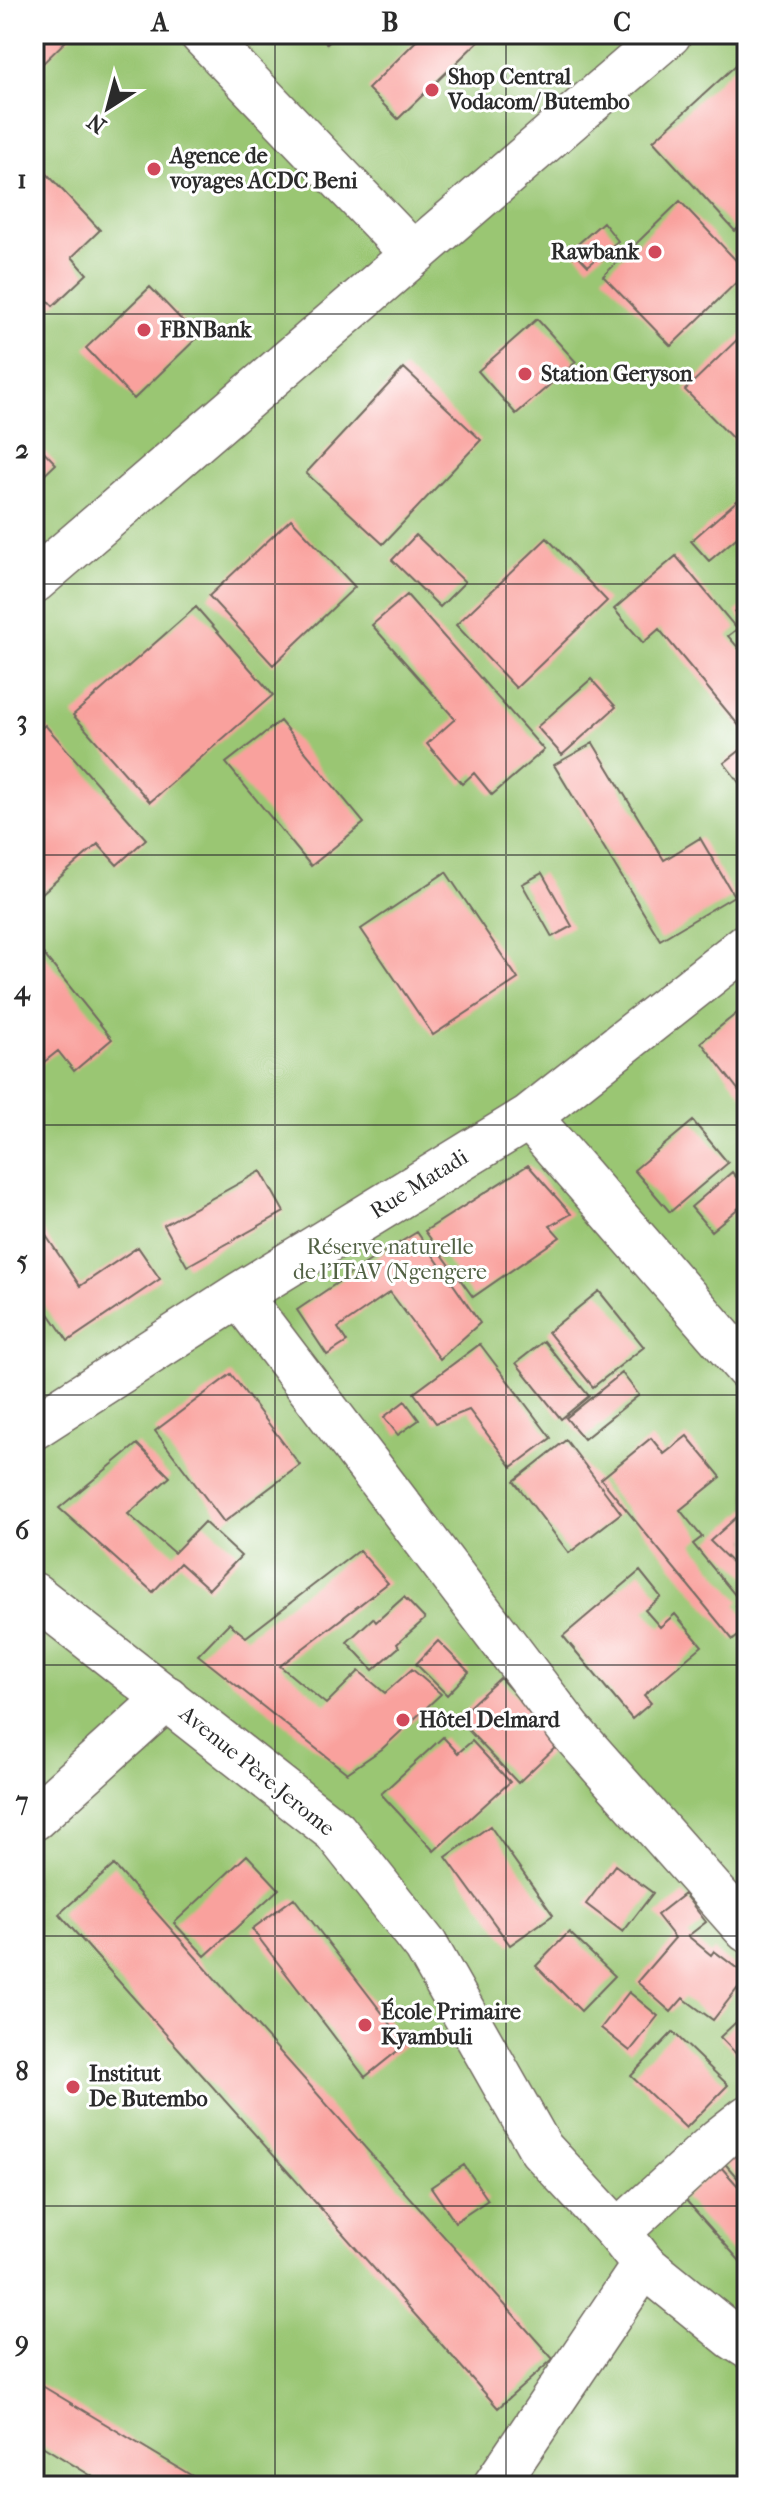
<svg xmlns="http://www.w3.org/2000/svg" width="781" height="2520" viewBox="0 0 781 2520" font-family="'IM FELL French Canon',serif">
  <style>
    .green { fill: #9ac673; stroke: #62784f; stroke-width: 2 }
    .building { fill: #f9a19d }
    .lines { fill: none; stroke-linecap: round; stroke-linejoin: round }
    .street-casing { stroke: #726a61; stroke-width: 47 }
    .secondary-casing { stroke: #726a61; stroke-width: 47 }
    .highway-casing { stroke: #726a61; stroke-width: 47 }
    .street { stroke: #fff; stroke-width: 44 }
    .secondary { stroke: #fff; stroke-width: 44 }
    .highway { stroke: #fff; stroke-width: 44 }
    .grid { fill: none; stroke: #2b2b2b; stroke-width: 2; stroke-opacity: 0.55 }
    .poi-dot { fill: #d1495b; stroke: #fff; stroke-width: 3 }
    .labels { text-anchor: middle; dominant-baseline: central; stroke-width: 6; stroke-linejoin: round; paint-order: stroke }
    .poi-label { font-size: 22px; font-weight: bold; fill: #2b2b2b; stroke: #fff; text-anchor: start }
    .street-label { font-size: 22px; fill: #2b2b2b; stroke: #fff }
    .park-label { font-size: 22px; fill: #526144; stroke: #fff }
    .neatline { fill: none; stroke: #2b2b2b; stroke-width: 3 }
    .grid-label { font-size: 26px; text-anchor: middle; font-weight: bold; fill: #2b2b2b }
  </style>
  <rect width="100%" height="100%" fill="#fff"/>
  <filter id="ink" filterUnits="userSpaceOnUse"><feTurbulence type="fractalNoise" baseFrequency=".0125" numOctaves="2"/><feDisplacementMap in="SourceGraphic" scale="16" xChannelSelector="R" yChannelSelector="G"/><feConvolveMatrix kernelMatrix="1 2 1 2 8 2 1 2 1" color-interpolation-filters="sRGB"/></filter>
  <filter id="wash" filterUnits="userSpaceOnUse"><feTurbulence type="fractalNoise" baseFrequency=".006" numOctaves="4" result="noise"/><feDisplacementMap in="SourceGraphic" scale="32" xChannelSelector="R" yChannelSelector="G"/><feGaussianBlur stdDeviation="1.8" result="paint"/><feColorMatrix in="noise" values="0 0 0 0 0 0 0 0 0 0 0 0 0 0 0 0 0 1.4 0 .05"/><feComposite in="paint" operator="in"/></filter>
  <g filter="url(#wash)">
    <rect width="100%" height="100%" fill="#f6dfc5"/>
    <path class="green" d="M 34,34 L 747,34 L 747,2486 L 34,2486 Z"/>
    <g id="blocks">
      <path class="building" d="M 34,34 L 73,34 L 34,72 Z
        M 318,34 L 338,34 L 327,44 Z
        M 423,34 L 486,34 L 398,119 L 368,89 Z
        M 747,55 L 747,220 L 735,231 L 653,141 Z
        M 34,160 L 100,230 L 72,257 L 87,274 L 53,306 L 37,289 L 34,293 Z
        M 680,201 L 747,272 L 671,346 L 603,276 Z
        M 603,222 L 618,241 L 588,266 L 572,249 Z
        M 150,287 L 198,337 L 134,399 L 86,348 Z
        M 537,319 L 576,362 L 516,414 L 478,371 Z
        M 747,330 L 747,453 L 685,390 Z
        M 404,368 L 481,440 L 383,544 L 306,473 Z
        M 34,441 L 56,464 L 34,485 Z
        M 747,492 L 747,529 L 709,561 L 691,541 Z
        M 291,519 L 355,587 L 273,665 L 209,596 Z
        M 416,535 L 465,582 L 440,607 L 392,560 Z
        M 547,538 L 607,601 L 516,688 L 456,625 Z
        M 676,556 L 737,629 L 728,636 L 747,658 L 747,731 L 745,733 L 659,629 L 643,643 L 614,609 Z
        M 407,595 L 544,750 L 492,795 L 474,773 L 462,784 L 427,744 L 455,719 L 372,625 Z
        M 747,603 L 747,626 L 735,612 Z
        M 196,607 L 273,695 L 150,802 L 73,715 Z
        M 591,679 L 616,707 L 562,755 L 537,727 Z
        M 280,721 L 364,823 L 311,866 L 226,763 Z
        M 45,725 L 146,839 L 117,865 L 98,844 L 41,894 L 34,886 L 34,734 Z
        M 593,743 L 664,860 L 700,838 L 734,896 L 660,940 L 554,765 Z
        M 747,745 L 747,793 L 724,763 Z
        M 446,872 L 518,979 L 433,1035 L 361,929 Z
        M 542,873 L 572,926 L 552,937 L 522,884 Z
        M 41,951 L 112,1039 L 74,1071 L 58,1051 L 34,1070 L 34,957 Z
        M 747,1005 L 747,1101 L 701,1042 Z
        M 693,1121 L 728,1163 L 670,1212 L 634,1170 Z
        M 528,1165 L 571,1214 L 550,1226 L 560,1237 L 473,1297 L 425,1231 Z
        M 261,1171 L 284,1212 L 187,1266 L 164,1225 Z
        M 732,1172 L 747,1190 L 747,1201 L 711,1231 L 691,1207 Z
        M 34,1218 L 80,1286 L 138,1247 L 160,1279 L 68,1341 L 34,1292 Z
        M 417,1232 L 480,1323 L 440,1359 L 390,1292 L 338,1328 L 347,1342 L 327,1355 L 297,1310 L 368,1262 Z
        M 599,1291 L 644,1347 L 593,1387 L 548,1332 Z
        M 544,1341 L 589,1396 L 561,1419 L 516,1363 Z
        M 480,1344 L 551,1438 L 512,1467 L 469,1410 L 436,1423 L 414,1393 Z
        M 622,1373 L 639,1395 L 584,1439 L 566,1418 Z
        M 231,1374 L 300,1465 L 224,1522 L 155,1431 Z
        M 405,1401 L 419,1420 L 398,1435 L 384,1417 Z
        M 687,1436 L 721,1477 L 680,1510 L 702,1537 L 693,1544 L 740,1601 L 736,1605 L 747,1619 L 747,1629 L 733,1640 L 601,1479 L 651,1438 L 664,1454 Z
        M 566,1440 L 621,1513 L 569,1553 L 514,1481 Z
        M 137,1444 L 170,1477 L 128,1514 L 174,1553 L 204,1522 L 241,1556 L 209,1589 L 180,1563 L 153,1592 L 59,1508 Z
        M 747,1508 L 747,1577 L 710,1541 Z
        M 359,1550 L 388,1583 L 280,1666 L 326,1704 L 359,1671 L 385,1693 L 412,1669 L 441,1694 L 382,1749 L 347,1773 L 198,1655 L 229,1623 L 246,1637 Z
        M 640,1571 L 661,1597 L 645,1610 L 660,1627 L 675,1614 L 702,1646 L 644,1695 L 651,1703 L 632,1719 L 563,1636 Z
        M 404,1597 L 425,1619 L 397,1644 L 399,1647 L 373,1670 L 347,1642 L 373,1618 L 376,1622 Z
        M 438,1641 L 469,1672 L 447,1695 L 416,1664 Z
        M 500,1678 L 560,1743 L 518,1783 L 457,1718 Z
        M 443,1737 L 458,1753 L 472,1741 L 510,1782 L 434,1851 L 381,1794 Z
        M 490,1826 L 553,1915 L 510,1945 L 446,1857 Z
        M 247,1855 L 279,1889 L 205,1956 L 174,1923 Z
        M 114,1865 L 553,2359 L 498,2408 L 59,1914 Z
        M 615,1865 L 653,1893 L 623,1932 L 586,1904 Z
        M 684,1894 L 706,1922 L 688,1936 L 711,1955 L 714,1951 L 747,1976 L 713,2020 L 683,1998 L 671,2012 L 637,1982 L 675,1938 L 657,1915 Z
        M 294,1898 L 406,2044 L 365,2077 L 252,1929 Z
        M 569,1932 L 615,1976 L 581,2011 L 536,1966 Z
        M 629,1992 L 658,2016 L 630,2051 L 601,2028 Z
        M 747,2012 L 747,2065 L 720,2037 Z
        M 673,2032 L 728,2085 L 686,2128 L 631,2076 Z
        M 747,2136 L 747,2189 L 721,2159 Z
        M 464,2165 L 488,2200 L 455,2222 L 431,2187 Z
        M 720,2166 L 747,2196 L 747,2269 L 684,2198 Z
        M 34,2381 L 209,2486 L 108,2486 L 34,2441 Z"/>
    </g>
  </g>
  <g filter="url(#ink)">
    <use href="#blocks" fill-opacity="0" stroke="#726a61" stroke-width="2"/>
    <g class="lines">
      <g class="street-casing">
        <path id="street" d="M 529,1117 L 747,1368
          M 239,1295 L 570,1730 L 747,1930
          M 34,1427 L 239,1295 L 529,1117 L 747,945
          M 34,1818 L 167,1698
          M 618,2232 L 719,2140 L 747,2118
          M 495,2486 L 644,2265"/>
      </g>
      <g class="secondary-casing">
        <path id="secondary" d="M 202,34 L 412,253
          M 34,1595 L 335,1831 L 426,1946 L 541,2149 L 618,2232 L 644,2265 L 733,2337 L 747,2346"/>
      </g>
      <g class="highway-casing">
        <path id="highway" d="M 34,581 L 669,34"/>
      </g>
      <use href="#street" class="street"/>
      <use href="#secondary" class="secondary"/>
      <use href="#highway" class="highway"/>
    </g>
  </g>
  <path class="grid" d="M 275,34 L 275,2486M 506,34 L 506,2486M 34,314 L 747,314M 34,584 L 747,584M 34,855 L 747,855M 34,1125 L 747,1125M 34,1395 L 747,1395M 34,1665 L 747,1665M 34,1936 L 747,1936M 34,2206 L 747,2206"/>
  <g class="poi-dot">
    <circle cx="432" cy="90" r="8"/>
    <circle cx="154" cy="169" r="8"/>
    <circle cx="655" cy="252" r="8"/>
    <circle cx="144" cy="330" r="8"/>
    <circle cx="525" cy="374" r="8"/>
    <circle cx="403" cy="1720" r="8"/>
    <circle cx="365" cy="2025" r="8"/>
    <circle cx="73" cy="2087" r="8"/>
  </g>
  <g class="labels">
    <g class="poi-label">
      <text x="448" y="77">Shop Central<tspan x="448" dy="25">Vodacom/ Butembo</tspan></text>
      <text x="170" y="156">Agence de<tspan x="170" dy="25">voyages ACDC Beni</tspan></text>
      <text x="639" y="252" text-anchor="end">Rawbank</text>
      <text x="160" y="330">FBNBank</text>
      <text x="541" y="374">Station Geryson</text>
      <text x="419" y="1720">Hôtel Delmard</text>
      <text x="381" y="2012">École Primaire<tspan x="381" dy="25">Kyambuli</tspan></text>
      <text x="89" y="2074">Institut<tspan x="89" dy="25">De Butembo</tspan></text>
    </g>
    <g class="street-label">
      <text transform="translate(419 1184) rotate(-32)">Rue Matadi</text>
      <text transform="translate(257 1771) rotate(39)">Avenue Père Jerome</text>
    </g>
    <g class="park-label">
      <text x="390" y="1247">Réserve naturelle<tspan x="390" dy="25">de l'ITAV (Ngengere</tspan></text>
    </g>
  </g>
  <rect width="781" height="2520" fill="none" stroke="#fff" stroke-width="88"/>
  <g transform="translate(108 108) rotate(216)" stroke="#ffffff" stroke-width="6" paint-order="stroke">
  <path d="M0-6L14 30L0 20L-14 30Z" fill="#2b2b2b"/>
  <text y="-12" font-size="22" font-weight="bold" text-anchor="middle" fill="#2b2b2b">N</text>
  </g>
  <rect x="44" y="44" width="693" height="2432" class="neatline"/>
  <g class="grid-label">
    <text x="160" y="31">A</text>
    <text x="390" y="31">B</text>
    <text x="622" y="31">C</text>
    <text x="22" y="188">1</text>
    <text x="22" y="458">2</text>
    <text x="22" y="729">3</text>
    <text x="22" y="999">4</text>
    <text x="22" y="1269">5</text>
    <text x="22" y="1539">6</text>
    <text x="22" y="1810">7</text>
    <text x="22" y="2080">8</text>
    <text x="22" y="2350">9</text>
  </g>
</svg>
